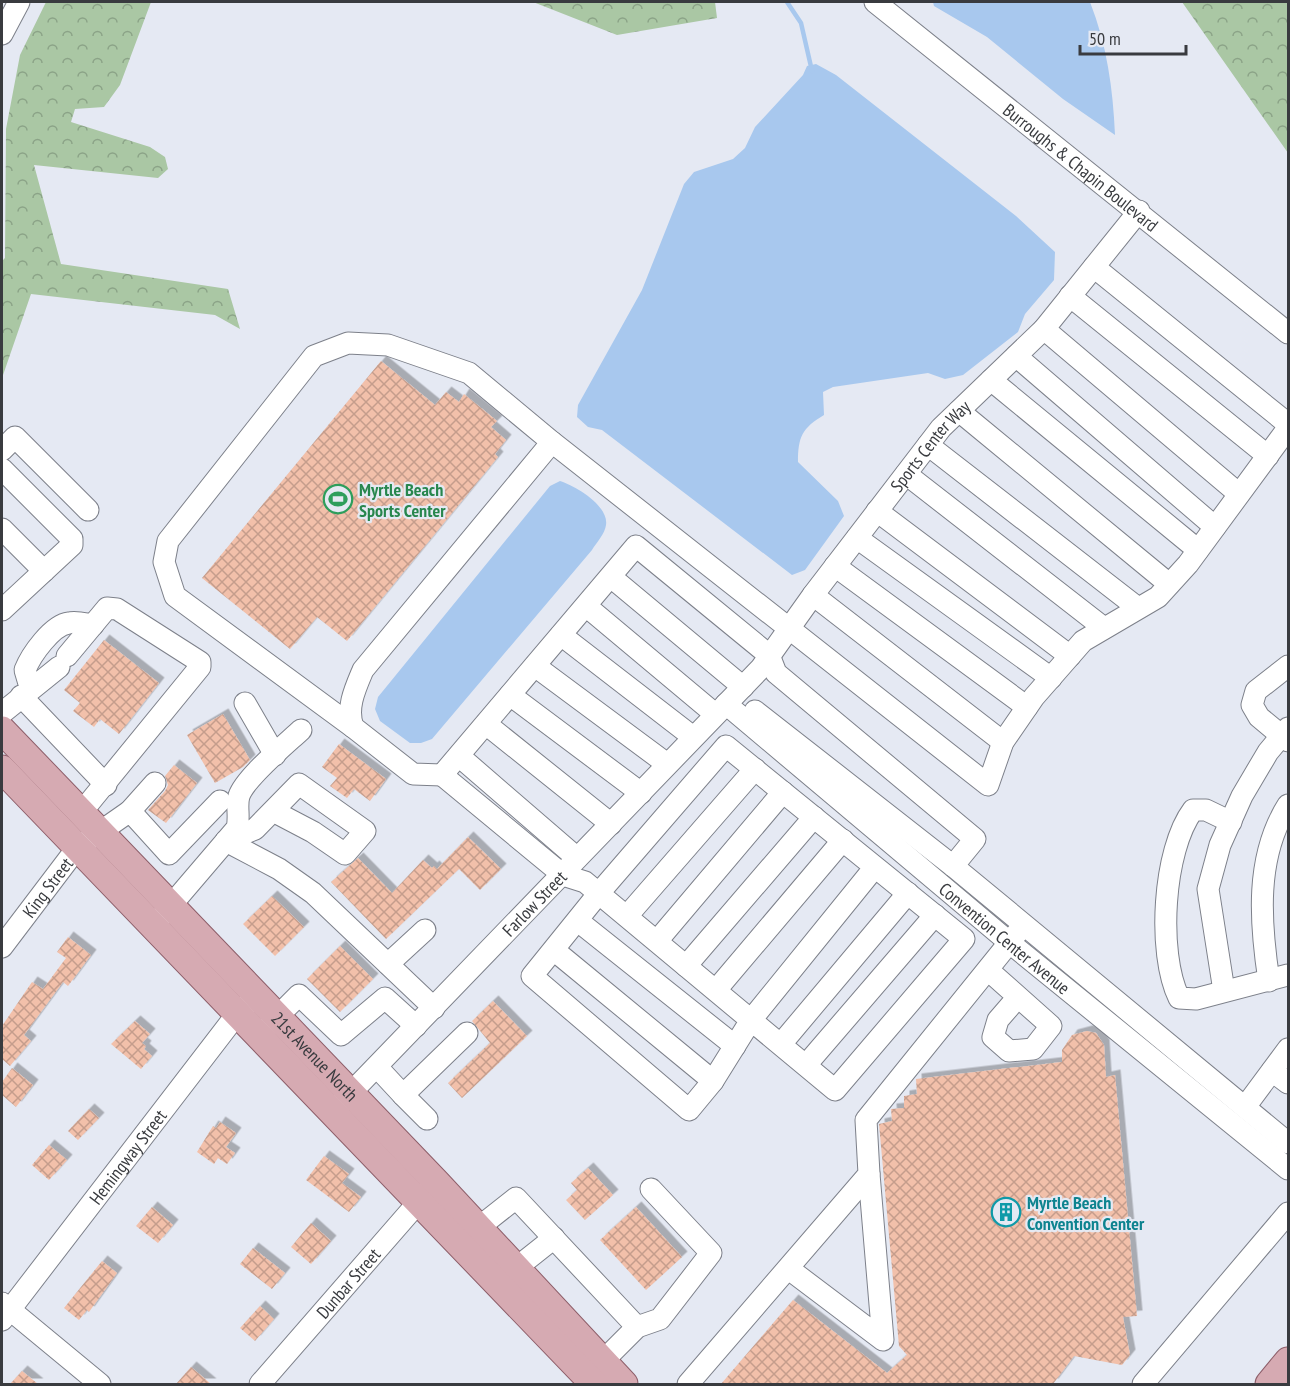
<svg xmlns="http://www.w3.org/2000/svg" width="1290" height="1386" viewBox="0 0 1290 1386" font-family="'PT Sans Narrow',sans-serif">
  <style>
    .forest { fill: url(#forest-crowns) }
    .water { fill: #a8c8ee }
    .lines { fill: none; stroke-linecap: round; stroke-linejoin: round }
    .stream { stroke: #a8c8ee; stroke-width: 4.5 }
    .building { fill: url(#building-cross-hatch); filter: url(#shadow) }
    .minor-casing { stroke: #7d808a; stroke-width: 23 }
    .major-casing { stroke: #8d5e69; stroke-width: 29 }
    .minor { stroke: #fff; stroke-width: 21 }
    .major { stroke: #d6aab2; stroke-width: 27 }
    .labels { text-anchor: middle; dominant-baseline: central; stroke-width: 4.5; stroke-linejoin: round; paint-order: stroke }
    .street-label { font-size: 18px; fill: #393b3f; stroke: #e5e9f3 }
    .leisure-label { font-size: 18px; font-weight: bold; fill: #27864d; stroke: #e5e9f3; text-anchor: start }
    .culture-label { font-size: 18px; font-weight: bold; fill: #0d838f; stroke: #e5e9f3; text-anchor: start }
  </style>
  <defs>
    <pattern id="forest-crowns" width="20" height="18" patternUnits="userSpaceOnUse" patternTransform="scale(1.5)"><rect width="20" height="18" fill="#aac7a4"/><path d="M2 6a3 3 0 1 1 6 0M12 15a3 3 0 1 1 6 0" fill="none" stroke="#8ba387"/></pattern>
    <pattern id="building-cross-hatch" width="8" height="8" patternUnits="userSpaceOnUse" patternTransform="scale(1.5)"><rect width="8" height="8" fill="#f2c0aa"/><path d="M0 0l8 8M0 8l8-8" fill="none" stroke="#c59d8c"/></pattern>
    <filter id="shadow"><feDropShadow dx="5.5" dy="-5.5" stdDeviation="0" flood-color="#0004"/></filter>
  </defs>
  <rect width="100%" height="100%" fill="#e5e9f3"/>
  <path class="forest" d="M 46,2 L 151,2 L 120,85 L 104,107 L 75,109 L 71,122 L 150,147 L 165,157 L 168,169 L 158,178 L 34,165 L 61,264 L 228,289 L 240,329 L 215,315 L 31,294 L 2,378 L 2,261 L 5,258 L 6,129 L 20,55 Z
    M 533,2 L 715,2 L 717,18 L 617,35 Z
    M 1182,2 L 1288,2 L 1288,153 Z"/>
  <path class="water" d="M 933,2 L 1090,2 C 1107,45 1113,89 1115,135 L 1063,99 L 987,37 L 934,6 Z
    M 816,64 L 836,75 L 1016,216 L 1055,252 L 1054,280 L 1025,314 L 1018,332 L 963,375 L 945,379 L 928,373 L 833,387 L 823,392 L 824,415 C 802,428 798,437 798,462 L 838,501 L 844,516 L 805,570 L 792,575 L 602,430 L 588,427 L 577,417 L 578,405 L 642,290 L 684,184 L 694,172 L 733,159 L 745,148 L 755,127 L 803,75 L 807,66 Z
    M 560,481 C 576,486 609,506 606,525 C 605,534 596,543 592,550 L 432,739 L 421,743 L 410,743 L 380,721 L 375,709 L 378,697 L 550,486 Z"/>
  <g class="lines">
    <path class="stream" d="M 787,2 L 801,23 L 812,71"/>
  </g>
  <path class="building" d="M 381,361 L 435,405 L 446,392 L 459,402 L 464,394 L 497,421 L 491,427 L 506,440 L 495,454 L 498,457 L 347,641 L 317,617 L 290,649 L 202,578 Z
    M 104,640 L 159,683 L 119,734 L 100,719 L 94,727 L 73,711 L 80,703 L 64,690 Z
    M 223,714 L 250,760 L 243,767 L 215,783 L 187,735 Z
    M 339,744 L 386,779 L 370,801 L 354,789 L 347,798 L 330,786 L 337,778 L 322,767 Z
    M 174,765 L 197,783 L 166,823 L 148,810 L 165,791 L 168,785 L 165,776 Z
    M 468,837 L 501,869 L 480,890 L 459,869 L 386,939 L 331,882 L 358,858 L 392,893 L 423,860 L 432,868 L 434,866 L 437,869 Z
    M 272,896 L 304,927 L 275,956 L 243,924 Z
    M 68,937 L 91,955 L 68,986 L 63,982 L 24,1035 L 31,1041 L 10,1066 L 2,1059 L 2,1026 L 32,982 L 43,989 L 66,958 L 57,952 Z
    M 340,946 L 373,979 L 340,1012 L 307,979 Z
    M 493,1001 L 527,1036 L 462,1098 L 448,1083 L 490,1043 L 472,1021 Z
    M 135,1021 L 150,1034 L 142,1043 L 146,1046 L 144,1049 L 152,1056 L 141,1069 L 111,1044 Z
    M 1087,1031 L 1096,1033 L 1104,1045 L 1106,1077 L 1115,1075 L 1137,1316 L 1123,1317 L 1130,1355 L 1122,1365 L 1074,1356 L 1053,1384 L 721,1384 L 793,1300 L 887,1373 L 907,1355 L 899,1346 L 879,1124 L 892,1121 L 891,1109 L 904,1108 L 904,1096 L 917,1094 L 916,1079 L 1062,1062 L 1062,1050 L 1072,1035 Z
    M 12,1068 L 33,1085 L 16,1107 L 2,1095 L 2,1082 Z
    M 89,1109 L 99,1118 L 78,1140 L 68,1131 Z
    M 220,1122 L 236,1133 L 226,1147 L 235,1153 L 227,1164 L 218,1158 L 214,1164 L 197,1152 L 213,1126 L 216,1128 Z
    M 49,1145 L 67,1160 L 49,1180 L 32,1165 Z
    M 324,1156 L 349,1174 L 342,1183 L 361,1197 L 349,1212 L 306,1180 Z
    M 588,1168 L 613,1195 L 585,1220 L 566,1200 L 577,1190 L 571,1183 Z
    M 152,1207 L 173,1225 L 158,1243 L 136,1226 Z
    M 636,1207 L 682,1257 L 646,1290 L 600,1240 Z
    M 311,1223 L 331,1241 L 311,1264 L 291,1247 Z
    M 253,1248 L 285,1273 L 272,1289 L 240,1264 Z
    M 102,1261 L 117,1273 L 89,1312 L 87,1310 L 79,1320 L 64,1308 Z
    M 260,1306 L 274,1319 L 255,1341 L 240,1328 Z
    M 191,1367 L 211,1384 L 176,1384 Z
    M 22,1371 L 38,1384 L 10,1384 Z"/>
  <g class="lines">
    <g class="minor-casing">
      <g id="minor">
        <path id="s1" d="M 875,2 L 1288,333"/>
        <path d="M 2,34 L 19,2"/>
        <path d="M 1094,267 L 1288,424"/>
        <path d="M 1070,296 L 1268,456"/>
        <path d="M 1044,329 L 1239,494"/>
        <path d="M 1016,356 L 1215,527"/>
        <path d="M 991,380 L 1198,550"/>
        <path d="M 959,411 L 1169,584"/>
        <path d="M 928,445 L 1138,608"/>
        <path d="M 2,450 L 15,437 L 88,510"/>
        <path d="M 2,469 L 72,539 L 72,545 L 2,610"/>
        <path d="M 906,474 L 1104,628"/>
        <path d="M 877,511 L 1070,656"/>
        <path d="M 2,529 L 44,571"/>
        <path d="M 857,538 L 1051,678"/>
        <path d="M 835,566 L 1027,707"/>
        <path d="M 611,577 L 743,687"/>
        <path d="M 813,595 L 1003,742"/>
        <path d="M 586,606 L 715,714"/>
        <path d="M 561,635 L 693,737"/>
        <path d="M 67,656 L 107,608 L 117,609 L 200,662 L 200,667 L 80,814"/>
        <path d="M 535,666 L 667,764"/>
        <path d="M 1288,666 L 1256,691 L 1252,705 L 1259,717 L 1288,741"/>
        <path d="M 30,687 L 25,670 C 31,655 52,625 69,623 C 76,621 86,624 93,625"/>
        <path d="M 510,695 L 641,793"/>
        <path d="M 21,696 L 106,785"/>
        <path d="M 245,703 L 275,755"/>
        <path id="s2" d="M 726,704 L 1010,943 L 1288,1169"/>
        <path d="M 755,711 L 953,866 L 1288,1143"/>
        <path d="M 2,713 L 59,667"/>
        <path d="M 486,724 L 611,824"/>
        <path d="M 353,727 L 175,596 L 164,562 L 168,541 L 314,356 L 348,343 L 388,345 L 469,373 L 552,442 L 988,785 L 1003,742 L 1034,697 L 1083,641 L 1158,597 L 1188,564 L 1288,428"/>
        <path d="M 459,756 L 577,858"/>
        <path d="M 442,775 L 413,774 L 353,727 C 346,708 355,689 363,670 L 552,442"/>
        <path d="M 130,811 L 155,783"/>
        <path d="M 1231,822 L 1206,810 L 1193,810 C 1163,850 1157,953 1179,998 L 1196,999 L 1288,975"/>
        <path d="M 226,841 L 255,829 L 299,784 L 365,831 L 345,854 L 313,832 L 273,811"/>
        <path d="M 226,841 L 279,869 L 313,893 L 434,1008"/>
        <path d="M 875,867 L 751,1020 L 713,1081 L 689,1110 L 532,976 L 599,893 L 726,746 L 964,939 L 835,1090 L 585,882 L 563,875 L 442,775 L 636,546 L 769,655 L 776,673 L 975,839 L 953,866"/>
        <path d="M 627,916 L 755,769"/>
        <path d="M 161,917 L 237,828 C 240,817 236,806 239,796 C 245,778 286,744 301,730"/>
        <path d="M 578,921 L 735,1046"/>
        <path d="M 657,941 L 783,792"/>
        <path id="s3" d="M 2,947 L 77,848 L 130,811 L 169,854 L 220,801"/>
        <path d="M 555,951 L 713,1081"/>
        <path d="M 388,964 L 425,930"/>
        <path d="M 686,966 L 814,817"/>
        <path d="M 988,970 L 1051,1026 L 1033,1049 L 1009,1051 L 993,1037 L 998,1020 L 1017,998"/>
        <path d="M 1269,981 C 1260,922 1255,857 1288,805"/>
        <path d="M 716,990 L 843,840"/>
        <path d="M 1224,991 L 1208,889 L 1220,845 L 1242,796 L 1268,752 L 1288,728"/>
        <path d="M 266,1028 L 299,995 L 341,1035 L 385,998 L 416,1026"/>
        <path d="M 781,1044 L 908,893"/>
        <path d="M 806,1065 L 935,915"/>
        <path d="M 377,1067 L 403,1095 L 467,1033"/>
        <path d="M 1272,1071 L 1288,1083"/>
        <path d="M 403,1095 L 427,1119"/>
        <path id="s4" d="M 341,1103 L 761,668 L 813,595 L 941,428 L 1044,329 L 1139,211"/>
        <path d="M 1245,1107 L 1288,1049"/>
        <path d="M 478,1228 L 516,1198 L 637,1327"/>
        <path d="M 515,1269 L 554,1238"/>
        <path d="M 789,1269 L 883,1340 L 869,1174"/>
        <path d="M 2,1303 L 100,1384"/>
        <path id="s5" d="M 2,1320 L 237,1014 L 248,1004"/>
        <path d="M 601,1363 L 637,1327 L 660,1319 L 711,1253 L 651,1189"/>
        <path id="s6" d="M 260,1384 L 429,1190"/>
        <path d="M 688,1384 L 869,1174 L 866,1120 L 1017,933"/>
        <path d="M 1143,1384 L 1288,1213"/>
      </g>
    </g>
    <g class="major-casing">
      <g id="major">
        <path id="s7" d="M 2,730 L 437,1183 L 624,1384"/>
        <path d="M 2,769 L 594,1384"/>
        <path d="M 1269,1384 L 1288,1361"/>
      </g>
    </g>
    <use href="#minor" class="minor"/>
    <use href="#major" class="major"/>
  </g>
  <defs>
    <g id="stadium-ring" transform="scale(1.5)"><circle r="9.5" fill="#e5e9f3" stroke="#2e9e5b" stroke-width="1.5"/><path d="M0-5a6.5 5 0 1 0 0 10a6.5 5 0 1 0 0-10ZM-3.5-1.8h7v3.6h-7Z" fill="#2e9e5b"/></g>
    <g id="building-ring" transform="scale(1.5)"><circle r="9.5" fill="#e5e9f3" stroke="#0f9aa8" stroke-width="1.5"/><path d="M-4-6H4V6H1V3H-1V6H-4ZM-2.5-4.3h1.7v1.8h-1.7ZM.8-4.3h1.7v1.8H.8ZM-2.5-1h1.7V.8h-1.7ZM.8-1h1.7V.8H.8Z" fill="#0f9aa8"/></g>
  </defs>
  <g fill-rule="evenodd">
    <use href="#stadium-ring" x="338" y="499"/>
    <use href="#building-ring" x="1006" y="1212"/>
  </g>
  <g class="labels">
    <g class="street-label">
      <text stroke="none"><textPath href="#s1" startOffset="264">Burroughs &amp; Chapin Boulevard</textPath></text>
      <text stroke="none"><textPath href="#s4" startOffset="884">Sports Center Way</textPath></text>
      <text stroke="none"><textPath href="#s3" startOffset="75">King Street</textPath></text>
      <text stroke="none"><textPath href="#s4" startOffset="278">Farlow Street</textPath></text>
      <text stroke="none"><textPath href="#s2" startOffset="364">Convention Center Avenue</textPath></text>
      <text stroke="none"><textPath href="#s7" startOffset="452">21st Avenue North</textPath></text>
      <text stroke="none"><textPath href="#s5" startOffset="206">Hemingway Street</textPath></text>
      <text stroke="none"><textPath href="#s6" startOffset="134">Dunbar Street</textPath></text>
    </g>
    <g class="leisure-label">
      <text x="359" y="489">Myrtle Beach<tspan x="359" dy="21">Sports Center</tspan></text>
    </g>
    <g class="culture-label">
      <text x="1027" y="1202">Myrtle Beach<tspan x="1027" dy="21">Convention Center</tspan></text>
    </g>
  </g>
  <rect width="1290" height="1386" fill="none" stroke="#393b3f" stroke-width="6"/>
  <path d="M1080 45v9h106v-9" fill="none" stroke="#393b3f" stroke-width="3"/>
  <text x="1089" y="45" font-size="18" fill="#393b3f" stroke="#e5e9f3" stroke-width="4.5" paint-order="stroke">50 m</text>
</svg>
